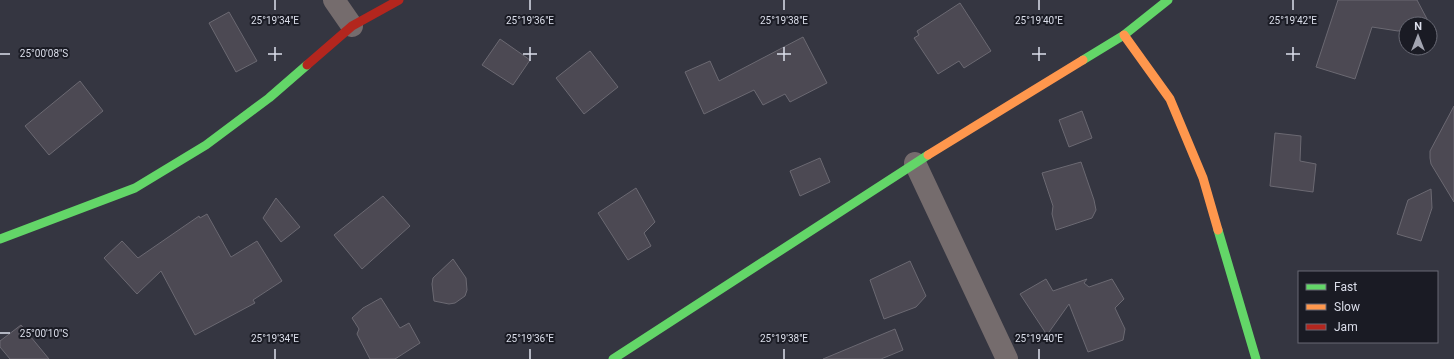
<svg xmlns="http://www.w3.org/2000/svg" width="1454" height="359" viewBox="0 0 1454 359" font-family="Roboto,sans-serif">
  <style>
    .building { fill: #4c4953; stroke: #6b6972 }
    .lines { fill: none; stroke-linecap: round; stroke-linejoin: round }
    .street { stroke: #756c6d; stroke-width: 22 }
    .fast { stroke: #63d668; stroke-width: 9 }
    .slow { stroke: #ff974d; stroke-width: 9 }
    .jam { stroke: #b3261e; stroke-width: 9 }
    .ticks { fill: none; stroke: #dcdfeb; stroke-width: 1.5 }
    .ticks-label { font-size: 10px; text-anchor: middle; fill: #dcdfeb; stroke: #1a1b24; stroke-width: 4; stroke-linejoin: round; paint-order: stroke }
  </style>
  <rect width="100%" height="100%" fill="#353641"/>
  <path class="building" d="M 1338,0 L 1417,0 L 1427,19 L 1416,24 L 1406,24 L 1406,29 L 1398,31 L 1372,27 L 1355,79 L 1316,67 Z
    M 960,3 L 991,51 L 964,68 L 959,61 L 938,74 L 914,38 L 919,35 L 917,31 Z
    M 229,12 L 257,61 L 236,72 L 209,23 Z
    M 803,37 L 827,83 L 790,102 L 785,94 L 763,105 L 754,90 L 704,114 L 685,72 L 710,61 L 719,81 Z
    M 500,39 L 530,60 L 513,85 L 482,65 Z
    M 590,51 L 618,87 L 584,114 L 556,78 Z
    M 80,81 L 103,111 L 49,155 L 25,126 Z
    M 1454,106 L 1454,202 L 1431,164 L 1430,158 L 1430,151 Z
    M 1082,111 L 1092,138 L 1069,147 L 1059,120 Z
    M 1275,133 L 1301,136 L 1300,161 L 1316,164 L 1313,192 L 1270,186 Z
    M 820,158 L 830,182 L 800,196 L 790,171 Z
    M 1081,162 L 1094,200 L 1096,210 L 1092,218 L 1056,230 L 1052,214 L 1053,206 L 1042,173 Z
    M 636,188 L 655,222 L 644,233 L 651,246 L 628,260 L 598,213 Z
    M 1431,189 L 1432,208 L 1421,241 L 1397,234 L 1408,200 Z
    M 383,196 L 410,226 L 362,269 L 334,235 Z
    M 276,198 L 300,227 L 281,242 L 263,218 Z
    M 207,214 L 231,257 L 257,241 L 282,281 L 253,300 L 255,303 L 195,335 L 161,271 L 137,294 L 104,258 L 122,241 L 138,258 L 199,216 L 200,218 Z
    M 453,259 L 466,278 L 467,290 L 465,296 L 455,303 L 449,304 L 434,301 L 432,284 L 433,278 Z
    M 910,261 L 926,296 L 916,307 L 884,319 L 870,280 Z
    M 1046,279 L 1053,291 L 1087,279 L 1084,283 L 1089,287 L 1112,279 L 1124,299 L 1115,308 L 1125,329 L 1123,340 L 1088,352 L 1069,304 L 1047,335 L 1020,294 Z
    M 381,298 L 400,328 L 409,323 L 420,343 L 395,359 L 370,359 L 357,334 L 359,329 L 352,318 L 363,308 Z
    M 21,325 L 49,359 L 10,359 L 0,347 L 0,341 Z
    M 895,329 L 903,350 L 881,359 L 823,359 Z"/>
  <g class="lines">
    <path class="street" d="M 334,0 L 352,26
      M 915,163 L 1007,359"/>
    <path class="fast" d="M 1083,60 L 1124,35 L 1168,0
      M 1218,230 L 1256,359
      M 0,239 L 135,188 L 206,145 L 269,98 L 307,65
      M 613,359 L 928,155"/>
    <path class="slow" d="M 1124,35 L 1170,99 L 1203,178 L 1218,230
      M 928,155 L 1083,60"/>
    <path class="jam" d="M 307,65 L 352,26 L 399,0"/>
  </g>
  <path class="ticks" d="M 275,0 L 275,10M 530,0 L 530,10M 784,0 L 784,10M 1039,0 L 1039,10M 1293,0 L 1293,10M 275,47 L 275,61M 530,47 L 530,61M 784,47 L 784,61M 1039,47 L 1039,61M 1293,47 L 1293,61M 0,54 L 10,54M 268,54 L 282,54M 523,54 L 537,54M 777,54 L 791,54M 1032,54 L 1046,54M 1286,54 L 1300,54M 0,333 L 10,333M 275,349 L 275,359M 530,349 L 530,359M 784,349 L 784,359M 1039,349 L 1039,359"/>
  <g class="ticks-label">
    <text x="275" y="24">25°19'34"E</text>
    <text x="530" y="24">25°19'36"E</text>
    <text x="784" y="24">25°19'38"E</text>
    <text x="1039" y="24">25°19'40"E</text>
    <text x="1293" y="24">25°19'42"E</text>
    <text x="44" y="57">25°00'08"S</text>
    <text x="44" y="337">25°00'10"S</text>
    <text x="275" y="342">25°19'34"E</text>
    <text x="530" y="342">25°19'36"E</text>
    <text x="784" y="342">25°19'38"E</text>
    <text x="1039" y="342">25°19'40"E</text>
  </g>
  <rect x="1298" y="271" width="140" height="72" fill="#1a1b24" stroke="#686974"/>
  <rect x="1306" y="284" width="20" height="6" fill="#63d668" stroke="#686974"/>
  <text x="1334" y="291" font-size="12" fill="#dcdfeb">Fast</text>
  <rect x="1306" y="304" width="20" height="6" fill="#ff974d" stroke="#686974"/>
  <text x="1334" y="311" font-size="12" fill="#dcdfeb">Slow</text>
  <rect x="1306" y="324" width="20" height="6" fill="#b3261e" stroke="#686974"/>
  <text x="1334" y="331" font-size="12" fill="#dcdfeb">Jam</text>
  <g transform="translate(1418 36)"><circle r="19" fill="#1a1b24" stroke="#686974"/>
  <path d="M0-3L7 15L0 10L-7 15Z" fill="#a2a4b0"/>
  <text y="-6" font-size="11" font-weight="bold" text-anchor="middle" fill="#dcdfeb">N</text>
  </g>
</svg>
